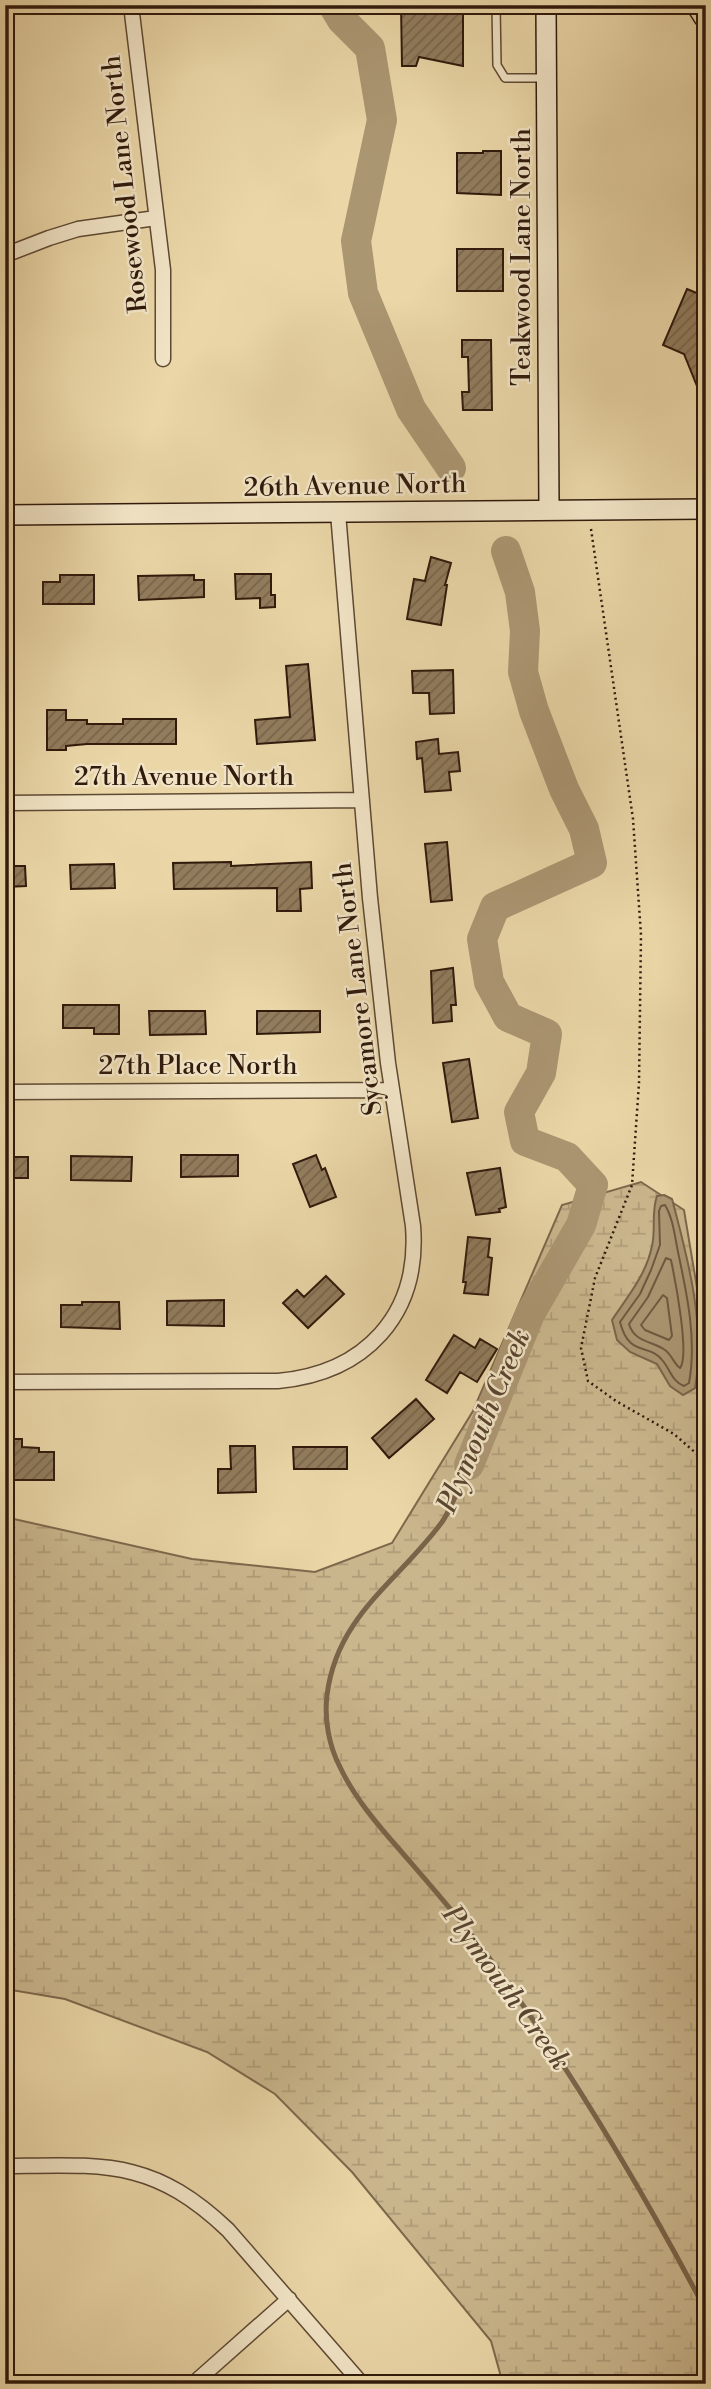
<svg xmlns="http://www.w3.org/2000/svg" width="711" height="2389" viewBox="0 0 711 2389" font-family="'Libre Bodoni',serif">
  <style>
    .wetland { fill: url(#wetland-marsh); stroke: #7d684c; stroke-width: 2 }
    .water { fill: #ab9672; stroke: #7a6449; stroke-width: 2 }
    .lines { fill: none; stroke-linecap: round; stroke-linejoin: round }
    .shore { stroke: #6e583f; stroke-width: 2 }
    .stream { stroke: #7a6449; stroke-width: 5 }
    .river { stroke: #ab9672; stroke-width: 30 }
    .building { fill: url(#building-hatch); stroke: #301a0c; stroke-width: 2 }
    .lane-casing { stroke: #5e4933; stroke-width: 10 }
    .street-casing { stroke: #5e4933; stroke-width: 17 }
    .secondary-casing { stroke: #301a0c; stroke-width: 22 }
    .highway-casing { stroke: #301a0c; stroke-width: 27 }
    .path { stroke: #301a0c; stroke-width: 2.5; stroke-dasharray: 2 3.5; stroke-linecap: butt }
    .lane { stroke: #f1e4c6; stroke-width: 7 }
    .street { stroke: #f1e4c6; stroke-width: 14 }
    .secondary { stroke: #f1e4c6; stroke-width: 19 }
    .highway { stroke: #ead6a7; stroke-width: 24 }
    .labels { text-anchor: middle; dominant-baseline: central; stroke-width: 5; stroke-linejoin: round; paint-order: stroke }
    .street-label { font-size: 26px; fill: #301a0c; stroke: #f1e4c6 }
    .water-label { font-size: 28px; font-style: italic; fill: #5b4530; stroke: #f1e4c6 }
  </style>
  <defs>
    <pattern id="wetland-marsh" width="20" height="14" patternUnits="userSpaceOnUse" patternTransform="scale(1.75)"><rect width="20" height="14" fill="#cab68d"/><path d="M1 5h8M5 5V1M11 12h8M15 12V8" fill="none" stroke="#ae9c78"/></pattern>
    <pattern id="building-hatch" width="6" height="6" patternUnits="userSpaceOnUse" patternTransform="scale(1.75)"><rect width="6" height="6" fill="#917c5d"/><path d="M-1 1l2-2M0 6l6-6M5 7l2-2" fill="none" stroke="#77654b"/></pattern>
  </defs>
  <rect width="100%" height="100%" fill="#ead6a7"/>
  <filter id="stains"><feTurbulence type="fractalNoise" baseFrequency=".00286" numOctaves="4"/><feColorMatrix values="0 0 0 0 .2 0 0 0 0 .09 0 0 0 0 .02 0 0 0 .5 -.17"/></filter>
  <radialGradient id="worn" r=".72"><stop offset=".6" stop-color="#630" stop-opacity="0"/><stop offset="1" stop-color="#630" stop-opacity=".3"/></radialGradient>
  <path class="wetland" d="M 641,1182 L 684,1210 L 706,1342 L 706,2384 L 503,2384 L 491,2341 L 352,2172 L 275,2094 L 207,2052 L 65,1999 L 5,1989 L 5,1517 L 192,1559 L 315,1572 L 392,1543 L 473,1411 L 562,1205 Z"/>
  <path class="water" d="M 664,1195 L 672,1199 C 688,1259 706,1326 695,1388 L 683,1395 L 670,1386 L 657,1364 L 630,1352 L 617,1340 L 612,1320 C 628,1296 646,1275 652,1246 C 656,1229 651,1213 657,1196 Z"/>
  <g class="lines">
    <path class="shore" d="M 665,1205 C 673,1218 675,1237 678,1252 C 687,1294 697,1340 689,1383 L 684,1386 C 672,1381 671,1371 663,1361 C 649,1342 629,1358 620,1322 L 640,1294 L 651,1270 L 660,1245 L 659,1211 L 661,1206 Z
      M 666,1258 L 671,1260 C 675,1279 690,1356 680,1368 C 674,1364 672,1355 665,1350 C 652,1341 634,1342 629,1324 L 648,1297 Z
      M 663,1295 L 667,1298 L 672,1336 L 669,1340 L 645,1330 L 641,1325 Z"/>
    <path class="stream" d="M 469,1465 C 460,1483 453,1506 442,1522 C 398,1582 337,1615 327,1695 C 324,1719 329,1746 340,1767 C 354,1797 377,1824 399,1849 C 431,1886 464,1923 493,1963 C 573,2073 643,2191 706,2311"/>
    <path class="river" d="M 333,5 L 342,20 L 370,48 L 382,120 L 356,241 L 363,293 L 411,409 L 451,468
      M 469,1465 L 530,1314 L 581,1225 L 593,1185 L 567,1157 L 525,1141 L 519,1112 L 541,1073 L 547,1034 L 508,1017 L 489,982 L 482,939 L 495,907 L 592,863 L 584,829 L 564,789 L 534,711 L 523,672 L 525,631 L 520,592 L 506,551"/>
  </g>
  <path class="building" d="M 401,5 L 463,5 L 463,66 L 419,57 L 416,66 L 402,66 Z
    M 483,151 L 501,151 L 501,195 L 457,193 L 457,153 L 483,153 Z
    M 457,249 L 503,249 L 503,291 L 457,291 Z
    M 687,289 L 706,297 L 705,406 L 684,354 L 663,345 Z
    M 462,340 L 491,340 L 492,410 L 463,410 L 462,392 L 469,392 L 468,357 L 462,357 Z
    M 431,557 L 451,563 L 445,585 L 447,585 L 441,625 L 407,619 L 414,579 L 425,581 Z
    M 235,574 L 271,574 L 271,595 L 275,595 L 275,607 L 260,608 L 260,598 L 236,599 Z
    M 60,575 L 94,575 L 94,604 L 43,604 L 43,582 L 60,582 Z
    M 194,575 L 194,580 L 204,580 L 204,597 L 139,600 L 138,576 Z
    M 308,664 L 315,740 L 257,744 L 255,720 L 290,717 L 286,666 Z
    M 453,670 L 454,713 L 430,714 L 429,693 L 413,693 L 412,671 Z
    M 47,710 L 66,710 L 66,720 L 87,720 L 87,724 L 123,724 L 123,719 L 176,719 L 176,744 L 87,744 L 66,746 L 66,750 L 47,750 Z
    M 438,739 L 439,754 L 458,752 L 460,771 L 449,772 L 451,790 L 425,792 L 422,758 L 417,759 L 416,742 Z
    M 447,842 L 452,900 L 431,902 L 425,844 Z
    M 231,862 L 231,866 L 311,862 L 312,888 L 300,889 L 301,911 L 277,911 L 277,888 L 174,889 L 173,863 Z
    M 114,864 L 115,888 L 71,889 L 70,865 Z
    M 7,866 L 25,866 L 26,886 L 5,887 Z
    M 453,968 L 456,1005 L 451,1005 L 452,1021 L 433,1023 L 431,971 Z
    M 63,1005 L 119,1005 L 119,1034 L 94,1034 L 94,1028 L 63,1028 Z
    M 149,1011 L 205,1011 L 206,1034 L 150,1035 Z
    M 257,1011 L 320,1011 L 320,1032 L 257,1034 Z
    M 469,1059 L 478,1118 L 452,1122 L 443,1063 Z
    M 181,1155 L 238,1155 L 238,1176 L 181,1177 Z
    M 316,1155 L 322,1170 L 325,1168 L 336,1197 L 310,1207 L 293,1164 Z
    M 71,1156 L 132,1157 L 131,1181 L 71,1180 Z
    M 5,1157 L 28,1157 L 28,1178 L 5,1178 Z
    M 500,1168 L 506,1207 L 499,1209 L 500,1212 L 476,1215 L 467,1173 Z
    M 468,1237 L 490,1239 L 488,1257 L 492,1258 L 488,1295 L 464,1293 L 466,1282 L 463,1282 Z
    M 326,1276 L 344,1294 L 308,1328 L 283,1303 L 297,1290 L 304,1297 Z
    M 224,1300 L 224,1326 L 167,1325 L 167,1301 Z
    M 82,1302 L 119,1302 L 120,1329 L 61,1327 L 61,1305 L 82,1305 Z
    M 454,1335 L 475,1348 L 480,1339 L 497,1349 L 477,1382 L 460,1372 L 447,1393 L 426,1380 Z
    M 416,1399 L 434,1419 L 389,1458 L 372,1438 Z
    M 5,1439 L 22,1439 L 22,1447 L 39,1448 L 39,1452 L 54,1452 L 54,1480 L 5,1480 Z
    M 230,1446 L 255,1446 L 256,1492 L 218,1493 L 218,1469 L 231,1469 Z
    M 293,1447 L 347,1447 L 347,1469 L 294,1469 Z"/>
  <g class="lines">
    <g class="lane-casing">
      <path id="lane" d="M 496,5 L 497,65 L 505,78 L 546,78"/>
    </g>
    <g class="street-casing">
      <path id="street" d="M 131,5 L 163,270 L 163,359
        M 5,255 L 49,238 L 78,229 L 156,218
        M 5,803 L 362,800
        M 5,1092 L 392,1090
        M 5,1382 L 278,1381 C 365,1373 420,1315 413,1226 L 388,1063 L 370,898 L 338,513
        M 5,2166 C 104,2165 152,2158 228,2230 L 362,2384
        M 193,2384 L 289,2299"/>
    </g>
    <g class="secondary-casing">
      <path id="secondary" d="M 546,5 L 549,509
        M 5,515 L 706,509"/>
    </g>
    <g class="highway-casing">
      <path id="highway" d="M 699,5 L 706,16"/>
    </g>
    <path class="path" d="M 591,529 L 633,819 L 641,935 L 639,1083 L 632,1185 L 595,1278 L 581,1348 L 588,1381 L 616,1401 L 674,1434 L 706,1462"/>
    <use href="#lane" class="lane"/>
    <use href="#street" class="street"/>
    <use href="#secondary" class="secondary"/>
    <use href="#highway" class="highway"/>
  </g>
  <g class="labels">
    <g class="street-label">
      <text transform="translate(125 184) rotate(-96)">Rosewood Lane North</text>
      <text transform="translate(522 257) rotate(-90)">Teakwood Lane North</text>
      <text transform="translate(355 486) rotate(-1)">26th Avenue North</text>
      <text x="184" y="777">27th Avenue North</text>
      <text transform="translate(358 989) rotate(-97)">Sycamore Lane North</text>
      <text x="198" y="1066">27th Place North</text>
    </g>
    <g class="water-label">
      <text transform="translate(484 1421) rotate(-67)">Plymouth Creek</text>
      <text transform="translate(506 1988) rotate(54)">Plymouth Creek</text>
    </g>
  </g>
  <rect width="711" height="2389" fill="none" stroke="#ead6a7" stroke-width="28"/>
  <rect x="7" y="7" width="697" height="2375" fill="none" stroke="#301a0c" stroke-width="3.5"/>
  <rect x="14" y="14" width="683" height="2361" fill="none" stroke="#301a0c" stroke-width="2"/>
  <rect width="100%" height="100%" filter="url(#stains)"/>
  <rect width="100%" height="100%" fill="url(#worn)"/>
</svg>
